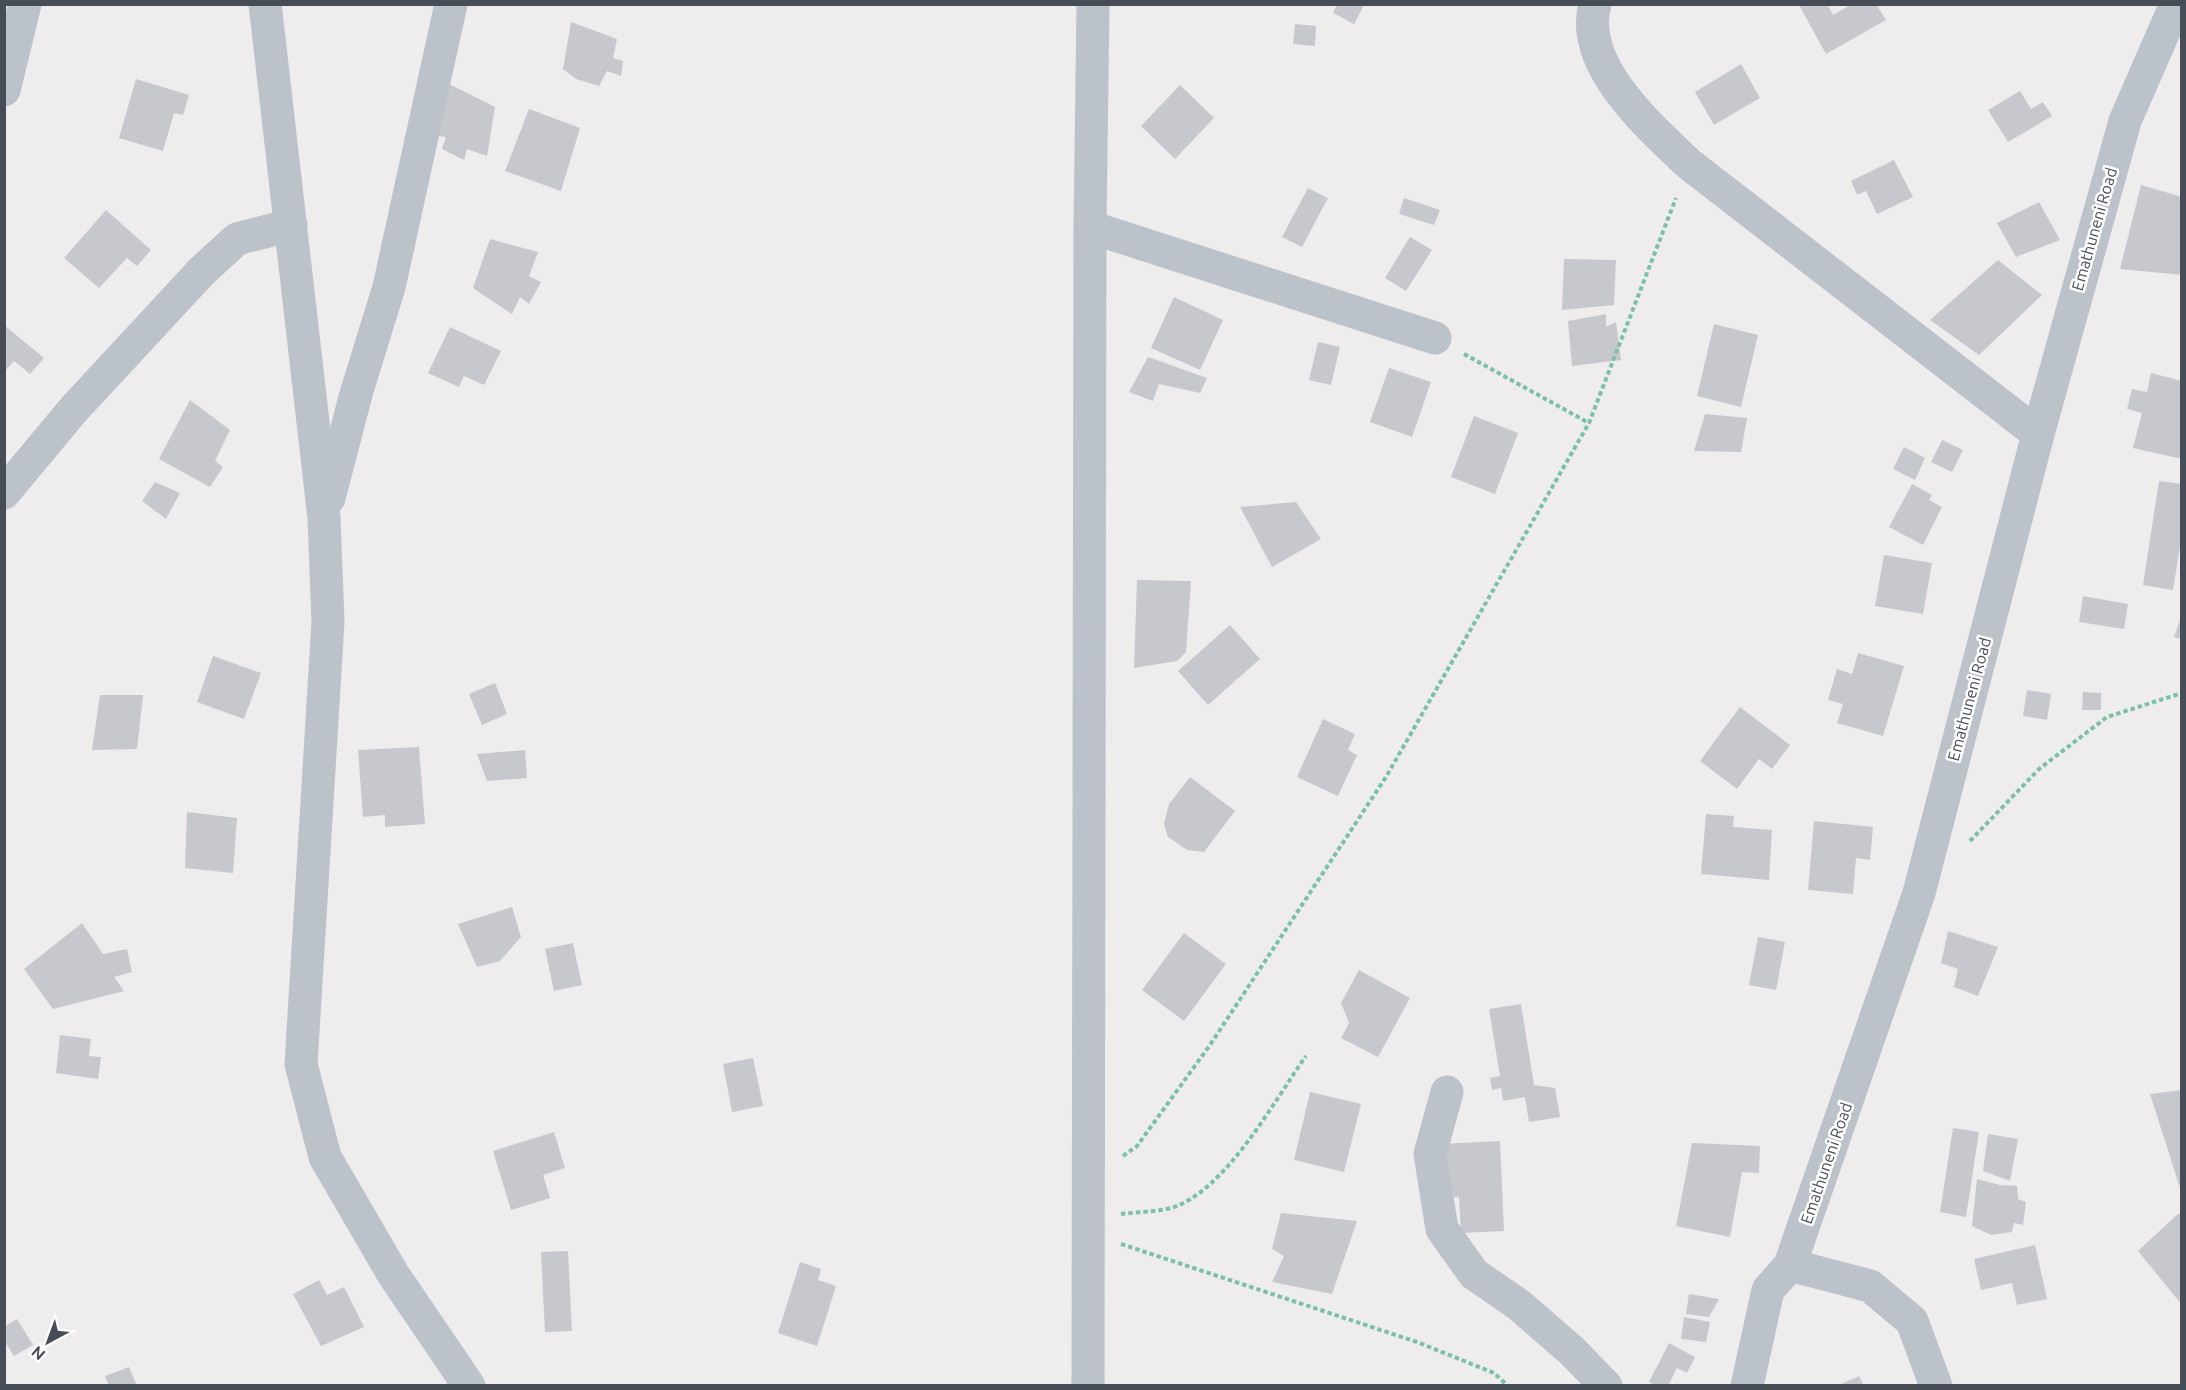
<svg xmlns="http://www.w3.org/2000/svg" width="2186" height="1390" viewBox="0 0 2186 1390" font-family="Ubuntu,sans-serif">
  <style>
    .building { fill: #c7c8ce }
    .lines { fill: none; stroke-linecap: round; stroke-linejoin: round }
    .path { stroke: #7bc1a6; stroke-width: 4; stroke-dasharray: 4.5 3; stroke-linecap: butt }
    .minor { stroke: #bcc2c9; stroke-width: 33 }
    .labels { text-anchor: middle; dominant-baseline: central; stroke-width: 5; stroke-linejoin: round; paint-order: stroke }
    .street-label { font-size: 16px; fill: #474d57; stroke: #fff }
  </style>
  <rect width="100%" height="100%" fill="#eeecec"/>
  <path class="building" d="M 1337,4 L 1358,4 L 1363,7 L 1354,24 L 1333,13 Z
    M 1827,4 L 1833,15 L 1852,4 L 1876,4 L 1886,20 L 1826,54 L 1799,5 Z
    M 571,22 L 617,39 L 613,58 L 623,61 L 621,76 L 607,71 L 599,86 L 576,79 L 563,69 Z
    M 1295,24 L 1316,26 L 1315,46 L 1293,44 Z
    M 1741,64 L 1760,98 L 1714,125 L 1695,92 Z
    M 136,79 L 189,95 L 183,115 L 174,113 L 163,151 L 119,138 Z
    M 447,83 L 495,107 L 487,156 L 467,149 L 464,160 L 442,149 L 446,137 L 432,135 Z
    M 1180,85 L 1214,118 L 1175,159 L 1141,126 Z
    M 2020,91 L 2031,109 L 2043,102 L 2052,116 L 2008,142 L 1988,110 Z
    M 529,109 L 580,128 L 561,191 L 505,171 Z
    M 1894,160 L 1913,197 L 1877,214 L 1866,191 L 1857,195 L 1851,181 Z
    M 2141,185 L 2182,197 L 2182,275 L 2120,269 Z
    M 1308,188 L 1328,198 L 1302,247 L 1282,237 Z
    M 1404,198 L 1440,210 L 1434,225 L 1399,214 Z
    M 2039,202 L 2060,240 L 2016,257 L 1997,223 Z
    M 106,210 L 151,250 L 137,266 L 127,258 L 99,288 L 64,258 Z
    M 1410,237 L 1432,250 L 1406,291 L 1385,278 Z
    M 490,239 L 538,252 L 529,276 L 541,282 L 529,304 L 520,297 L 512,314 L 473,288 Z
    M 1564,259 L 1616,260 L 1614,305 L 1562,310 Z
    M 1998,260 L 2042,295 L 1979,355 L 1930,320 Z
    M 1174,297 L 1223,320 L 1200,370 L 1151,348 Z
    M 1606,314 L 1606,327 L 1616,322 L 1621,360 L 1572,366 L 1568,321 Z
    M 1714,324 L 1758,335 L 1741,407 L 1697,396 Z
    M 4,325 L 44,358 L 30,374 L 14,361 L 4,372 Z
    M 450,327 L 501,351 L 484,385 L 464,376 L 459,387 L 428,373 Z
    M 1318,342 L 1340,347 L 1331,385 L 1309,380 Z
    M 1148,357 L 1207,378 L 1200,393 L 1159,384 L 1153,401 L 1129,392 Z
    M 1389,368 L 1431,382 L 1412,437 L 1370,422 Z
    M 2151,373 L 2182,381 L 2182,459 L 2133,448 L 2142,413 L 2127,409 L 2132,389 L 2147,392 Z
    M 190,400 L 230,430 L 215,461 L 223,467 L 210,487 L 159,459 Z
    M 1705,414 L 1747,418 L 1741,452 L 1694,451 Z
    M 1474,416 L 1518,433 L 1495,494 L 1451,477 Z
    M 1942,440 L 1963,450 L 1952,472 L 1931,462 Z
    M 1904,447 L 1925,458 L 1915,480 L 1893,469 Z
    M 2159,481 L 2182,484 L 2182,534 L 2173,590 L 2143,585 Z
    M 155,482 L 180,493 L 166,519 L 142,501 Z
    M 1912,484 L 1932,495 L 1929,500 L 1942,507 L 1923,545 L 1889,527 Z
    M 1296,502 L 1321,539 L 1272,567 L 1240,507 Z
    M 1884,555 L 1932,563 L 1923,614 L 1875,606 Z
    M 1137,580 L 1191,581 L 1186,652 L 1177,661 L 1134,668 Z
    M 2083,596 L 2128,604 L 2124,629 L 2079,622 Z
    M 2182,614 L 2182,639 L 2174,637 Z
    M 1230,625 L 1260,659 L 1208,705 L 1178,671 Z
    M 1858,653 L 1904,666 L 1883,736 L 1837,723 L 1843,704 L 1828,700 L 1837,669 L 1852,674 Z
    M 213,656 L 261,673 L 244,719 L 197,702 Z
    M 495,683 L 507,714 L 482,725 L 469,694 Z
    M 2027,690 L 2051,694 L 2047,720 L 2023,716 Z
    M 2083,692 L 2101,693 L 2101,710 L 2082,710 Z
    M 100,695 L 143,695 L 137,749 L 92,750 Z
    M 1740,707 L 1790,745 L 1772,769 L 1759,759 L 1737,789 L 1700,761 Z
    M 1323,719 L 1355,734 L 1348,750 L 1357,755 L 1338,796 L 1297,777 Z
    M 419,747 L 425,824 L 385,827 L 385,815 L 363,817 L 358,750 Z
    M 525,750 L 527,778 L 487,781 L 477,754 Z
    M 1190,777 L 1235,811 L 1204,852 L 1187,850 L 1168,837 L 1164,824 L 1169,804 Z
    M 187,812 L 237,818 L 233,873 L 185,868 Z
    M 1706,814 L 1734,816 L 1733,827 L 1772,830 L 1769,880 L 1701,874 Z
    M 1814,821 L 1873,827 L 1870,860 L 1856,858 L 1853,894 L 1808,890 Z
    M 512,907 L 521,937 L 500,961 L 477,967 L 458,924 Z
    M 82,923 L 103,954 L 127,949 L 132,972 L 114,977 L 124,991 L 53,1009 L 24,969 Z
    M 1948,931 L 1998,947 L 1978,996 L 1954,987 L 1958,969 L 1941,963 Z
    M 1184,933 L 1226,964 L 1184,1021 L 1142,990 Z
    M 1758,937 L 1785,942 L 1776,990 L 1749,985 Z
    M 573,943 L 582,985 L 554,991 L 545,949 Z
    M 1359,970 L 1410,998 L 1378,1057 L 1341,1038 L 1349,1023 L 1341,1003 Z
    M 1521,1004 L 1534,1085 L 1555,1088 L 1560,1117 L 1529,1122 L 1525,1097 L 1503,1101 L 1501,1088 L 1492,1090 L 1490,1078 L 1500,1076 L 1489,1009 Z
    M 60,1035 L 91,1039 L 89,1056 L 101,1057 L 98,1079 L 56,1073 Z
    M 753,1058 L 763,1106 L 732,1112 L 723,1064 Z
    M 2182,1090 L 2182,1191 L 2181,1191 L 2150,1094 Z
    M 1310,1092 L 1361,1104 L 1344,1172 L 1294,1160 Z
    M 1953,1128 L 1979,1132 L 1966,1217 L 1940,1212 Z
    M 554,1132 L 565,1168 L 543,1175 L 550,1198 L 511,1210 L 493,1151 Z
    M 1988,1134 L 2018,1139 L 2010,1181 L 1983,1171 Z
    M 1500,1141 L 1504,1231 L 1461,1233 L 1459,1197 L 1443,1198 L 1440,1144 Z
    M 1692,1143 L 1760,1146 L 1759,1173 L 1742,1172 L 1730,1237 L 1676,1226 Z
    M 1977,1179 L 2000,1185 L 2017,1186 L 2018,1199 L 2026,1202 L 2023,1225 L 2014,1223 L 2012,1232 L 1991,1235 L 1972,1226 Z
    M 1281,1213 L 1357,1221 L 1332,1294 L 1272,1282 L 1284,1256 L 1272,1249 Z
    M 2179,1213 L 2182,1217 L 2182,1305 L 2138,1251 Z
    M 2035,1245 L 2047,1299 L 2017,1305 L 2012,1283 L 1981,1290 L 1974,1259 Z
    M 568,1251 L 572,1331 L 545,1332 L 541,1252 Z
    M 800,1262 L 821,1269 L 818,1280 L 836,1286 L 817,1346 L 778,1333 Z
    M 319,1280 L 327,1295 L 344,1287 L 364,1327 L 321,1346 L 293,1294 Z
    M 1689,1294 L 1719,1299 L 1709,1317 L 1686,1314 Z
    M 1684,1317 L 1710,1322 L 1706,1342 L 1681,1339 Z
    M 17,1319 L 33,1345 L 14,1356 L 4,1340 L 4,1327 Z
    M 1669,1343 L 1695,1357 L 1687,1373 L 1677,1368 L 1668,1386 L 1657,1386 L 1649,1382 Z
    M 129,1367 L 137,1386 L 109,1386 L 105,1376 Z
    M 1859,1376 L 1864,1386 L 1837,1386 Z"/>
  <g class="lines">
    <path class="path" d="M 1464,354 L 1589,423
      M 1970,841 L 2039,769 L 2107,717 L 2182,693
      M 1123,1156 L 1137,1146 L 1210,1045 L 1386,777 L 1589,423 L 1676,198
      M 1121,1214 C 1137,1212 1155,1212 1171,1208 C 1225,1192 1274,1101 1306,1056
      M 1121,1244 L 1417,1342 L 1494,1373 L 1508,1386"/>
    <path class="minor" d="M 265,4 L 324,518 L 328,622 L 301,1064 L 325,1157 L 393,1274 L 469,1386
      M 1595,4 C 1578,65 1650,127 1689,164 L 2038,434
      M 4,90 L 25,4
      M 1090,227 L 1435,338
      M 4,493 L 74,409 L 202,271 L 237,239 L 291,225
      M 329,498 L 356,394 L 389,287 L 451,4
      M 1447,1092 L 1430,1154 L 1442,1229 L 1474,1274 L 1519,1305 L 1572,1351 L 1606,1386
      M 1790,1265 L 1870,1286 L 1912,1321 L 1936,1386
      M 1088,1386 L 1090,227 L 1093,4
      M 1747,1386 L 1768,1290 L 1790,1265 L 1919,893 L 2038,434 L 2125,121 L 2176,4"/>
  </g>
  <g class="labels">
    <g class="street-label">
      <text transform="translate(2094 229) rotate(-74)">Emathuneni Road</text>
      <text transform="translate(1969 699) rotate(-75)">Emathuneni Road</text>
      <text transform="translate(1826 1163) rotate(-71)">Emathuneni Road</text>
    </g>
  </g>
  <rect width="2186" height="1390" fill="none" stroke="#474d57" stroke-width="12"/>
  <g transform="translate(48 1342) rotate(221)" stroke="#ffffff" stroke-width="4.5" paint-order="stroke">
  <path d="M0-4.5L10 22L0 15L-10 22Z" fill="#474d57"/>
  <text y="-9" font-size="16" font-weight="bold" text-anchor="middle" fill="#474d57">N</text>
  </g>
</svg>
